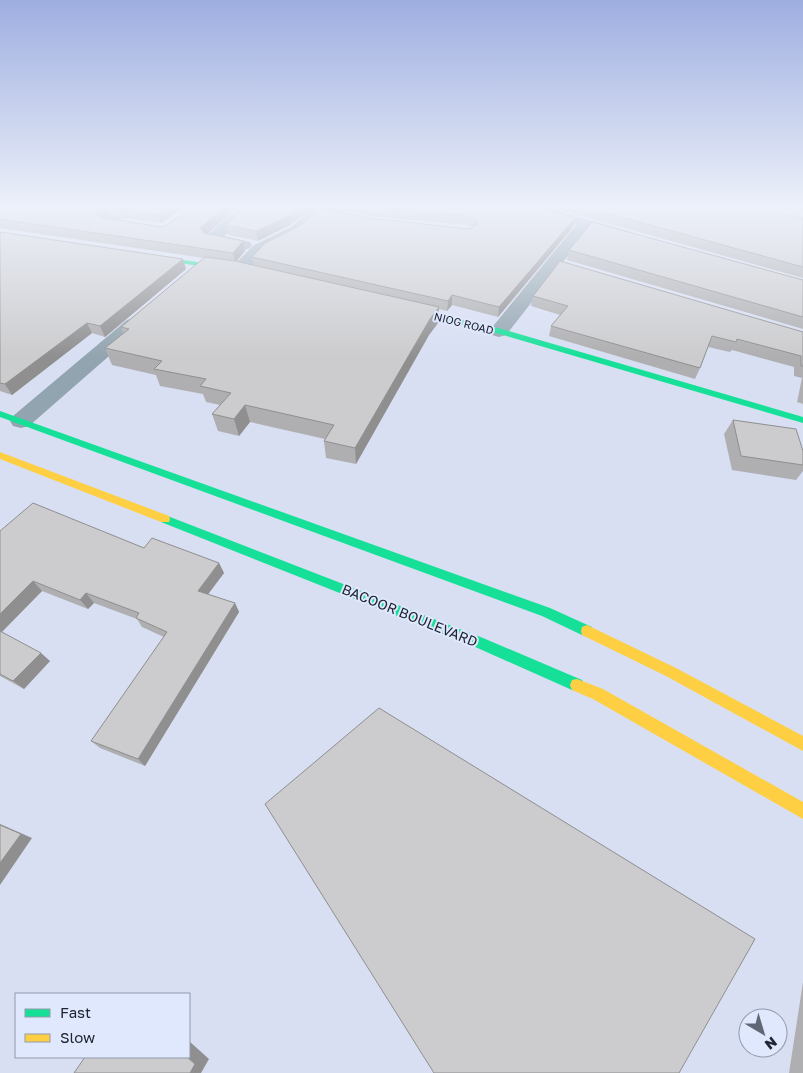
<svg xmlns="http://www.w3.org/2000/svg" width="803" height="1073" viewBox="0 0 803 1073" font-family="'Golos Text',sans-serif">
  <style>
    .lines { fill: none; stroke-linecap: round; stroke-linejoin: round }
    .street { fill: #92a4af; fill-rule: evenodd }
    .fast { fill: #16e098; fill-rule: evenodd }
    .slow { fill: #ffcf43; fill-rule: evenodd }
    .wall { fill: #afafb1 }
    .shaded-wall { fill: #8f8f90 }
    .building { fill: #ccccce; stroke: #8f8f90 }
    .labels { text-anchor: middle; dominant-baseline: central; stroke-width: 4; stroke-linejoin: round; paint-order: stroke }
    .far-street-label { font-size: 11px; fill: #202532; stroke: #dfe8fd }
    .street-label { font-size: 14px; fill: #202532; stroke: #dfe8fd }
  </style>
  <rect width="100%" height="100%" fill="#d8dff3"/>
  <g class="lines">
    <path class="street" d="M 120,207 L 137,207 L 113,225 L 103,225 L 101,222 Z
      M 240,207 L 256,207 L 224,236 L 250,242 L 252,245 L 250,248 L 244,250 L 207,241 L 204,238 L 207,235 Z
      M 319,207 L 360,215 L 362,218 L 360,221 L 355,222 L 320,216 L 301,233 L 266,251 L 245,274 L 233,274 L 231,270 L 233,266 L 254,245 L 291,227 L 312,208 Z
      M 520,207 L 543,207 L 632,232 L 635,235 L 632,238 L 627,240 L 589,229 L 506,335 L 499,337 L 492,335 L 489,331 L 576,225 L 522,210 Z
      M 134,318 L 141,320 L 143,324 L 141,328 L 29,426 L 21,428 L 13,426 L 10,421 L 13,416 L 127,320 Z"/>
    <path class="fast" d="M 147,255 L 233,267 L 236,269 L 233,271 L 145,258 L 145,256 Z
      M 399,305 L 502,329 L 803,417 L 803,423 L 496,333 L 399,309 Z
      M 0,411 L 550,608 L 592,627 L 593,631 L 592,635 L 587,637 L 582,635 L 542,616 L 0,417 Z
      M 165,515 L 483,638 L 582,680 L 584,685 L 582,690 L 577,691 L 572,690 L 473,646 L 161,522 L 160,519 L 161,516 Z"/>
    <path class="slow" d="M 0,452 L 169,516 L 170,519 L 169,522 L 161,522 L 0,459 Z
      M 587,625 L 676,668 L 803,736 L 803,751 L 666,676 L 582,635 L 581,631 L 582,627 Z
      M 577,679 L 603,689 L 803,802 L 803,819 L 593,699 L 572,690 L 570,685 L 572,680 Z"/>
  </g>
  <path class="wall" d="M 13,207 L 184,207 L 161,223 L 108,216 L 102,218 L 161,227 L 167,225 L 191,207 L 238,207 L 207,234 L 245,251 L 236,262 L 254,266 L 252,257 L 369,218 L 469,229 L 473,227 L 468,225 L 370,216 L 325,207 L 538,207 L 573,227 L 498,317 L 452,305 L 447,311 L 439,309 L 438,323 L 429,335 L 356,464 L 326,458 L 324,441 L 325,439 L 250,422 L 239,436 L 218,431 L 212,414 L 220,405 L 206,402 L 203,394 L 160,386 L 156,375 L 112,365 L 105,348 L 123,333 L 121,327 L 204,258 L 0,228 L 0,214 Z
    M 246,207 L 313,207 L 290,225 L 258,241 L 228,235 L 226,225 Z
    M 550,207 L 746,207 L 803,218 L 803,278 Z
    M 0,232 L 186,269 L 105,337 L 92,333 L 12,395 L 0,391 Z
    M 569,250 L 803,280 L 803,329 L 567,260 Z
    M 533,296 L 803,332 L 803,404 L 797,402 L 802,378 L 794,376 L 794,367 L 732,350 L 730,352 L 708,347 L 700,368 L 695,379 L 549,336 L 551,326 L 560,315 L 531,306 Z
    M 733,420 L 803,451 L 803,471 L 796,480 L 732,470 L 724,434 Z
    M 0,531 L 144,548 L 219,563 L 224,573 L 208,594 L 235,603 L 239,612 L 145,766 L 100,748 L 91,741 L 164,637 L 142,627 L 137,619 L 94,603 L 88,609 L 42,591 L 1,632 L 50,661 L 24,689 L 0,676 Z
    M 803,982 L 803,1073 L 789,1073 Z"/>
  <path class="shaded-wall" d="M 105,207 L 108,216 L 103,217 L 99,221 L 96,212 L 99,208 Z
    M 167,207 L 184,207 L 161,223 L 158,214 Z
    M 225,207 L 238,207 L 202,238 L 200,228 Z
    M 300,207 L 313,207 L 290,225 L 258,241 L 256,231 Z
    M 575,218 L 573,227 L 498,317 L 499,307 Z
    M 243,241 L 245,251 L 235,263 L 233,253 Z
    M 183,259 L 186,269 L 105,337 L 100,326 Z
    M 452,295 L 452,305 L 447,311 L 448,301 Z
    M 439,307 L 438,323 L 429,335 L 356,464 L 355,448 L 430,319 Z
    M 87,323 L 92,333 L 12,395 L 5,384 Z
    M 245,405 L 250,422 L 239,436 L 234,419 Z
    M 219,563 L 224,573 L 203,601 L 198,591 Z
    M 33,581 L 42,591 L 0,634 L 0,614 Z
    M 86,593 L 94,603 L 88,609 L 80,600 Z
    M 235,603 L 239,612 L 145,766 L 138,759 Z
    M 41,653 L 50,661 L 24,689 L 13,681 Z
    M 0,824 L 32,838 L 0,885 Z
    M 189,1041 L 209,1059 L 201,1073 L 190,1073 L 187,1057 L 189,1057 Z"/>
  <path class="building" d="M 13,207 L 104,207 L 99,208 L 96,212 L 99,217 L 161,227 L 167,225 L 191,207 L 225,207 L 200,228 L 204,233 L 243,241 L 233,253 L 0,219 L 0,214 Z
    M 106,207 L 167,207 L 158,214 Z
    M 246,207 L 300,207 L 289,216 L 256,231 L 226,225 Z
    M 372,207 L 538,207 L 575,218 L 499,307 L 452,295 L 448,301 L 252,257 L 265,243 L 301,225 L 320,209 L 369,218 L 469,229 L 478,224 L 475,218 L 469,216 Z
    M 585,207 L 746,207 L 803,218 L 803,267 Z
    M 592,222 L 803,280 L 803,317 L 569,250 Z
    M 0,232 L 183,259 L 100,326 L 87,323 L 5,384 L 0,383 Z
    M 205,257 L 235,261 L 439,307 L 430,319 L 355,448 L 324,441 L 334,425 L 245,405 L 234,419 L 212,414 L 231,393 L 200,386 L 206,379 L 154,369 L 162,361 L 105,348 L 129,329 L 121,327 Z
    M 560,261 L 803,332 L 803,366 L 801,366 L 801,356 L 737,339 L 736,342 L 712,336 L 700,368 L 551,326 L 568,306 L 533,296 Z
    M 733,420 L 796,429 L 803,451 L 803,465 L 741,456 Z
    M 33,503 L 144,548 L 152,538 L 219,563 L 198,591 L 235,603 L 138,759 L 91,741 L 167,632 L 136,618 L 139,613 L 86,593 L 80,600 L 33,581 L 0,614 L 0,531 Z
    M 0,631 L 41,653 L 13,681 L 0,674 Z
    M 379,708 L 755,939 L 679,1073 L 434,1073 L 265,804 Z
    M 0,825 L 21,834 L 0,863 Z
    M 85,1057 L 187,1057 L 195,1064 L 190,1073 L 74,1073 Z"/>
  <linearGradient id="sky" x2="0" y2="1"><stop stop-color="#9eaee0"/><stop offset="0.58" stop-color="#edf1fa"/><stop offset="1" stop-color="#edf1fa" stop-opacity="0"/></linearGradient>
  <rect width="803" height="357" fill="url(#sky)"/>
  <g class="labels">
    <g class="far-street-label">
      <text transform="translate(464 323) rotate(14)">NIOG ROAD</text>
    </g>
    <g class="street-label">
      <text transform="translate(410 615) rotate(22)">BACOOR BOULEVARD</text>
    </g>
  </g>
  <rect x="15" y="993" width="175" height="65" fill="#dfe8fd" stroke="#939aac"/>
  <rect x="25" y="1009" width="25" height="8" fill="#16e098" stroke="#939aac"/>
  <text x="60" y="1018" font-size="15" fill="#202532">Fast</text>
  <rect x="25" y="1034" width="25" height="8" fill="#ffcf43" stroke="#939aac"/>
  <text x="60" y="1043" font-size="15" fill="#202532">Slow</text>
  <g transform="translate(763 1033) rotate(142)"><circle r="24" fill="#dfe8fd" stroke="#939aac"/>
  <path d="M0-4L9 19L0 12L-9 19Z" fill="#606676"/>
  <text y="-8" font-size="14" font-weight="bold" text-anchor="middle" fill="#202532">N</text>
  </g>
</svg>
